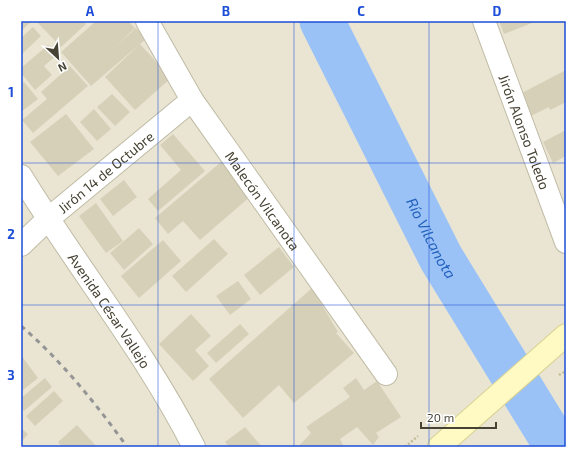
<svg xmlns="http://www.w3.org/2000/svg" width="587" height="468" viewBox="0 0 587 468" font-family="'Exo 2',sans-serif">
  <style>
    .residential { fill: #e9e5d2 }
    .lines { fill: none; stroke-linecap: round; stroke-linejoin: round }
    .river { stroke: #9bc2f7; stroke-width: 45 }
    .building { fill: #d7d0b9 }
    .street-casing { stroke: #c0bca6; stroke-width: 24 }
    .secondary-casing { stroke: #d8d290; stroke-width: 24 }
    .path { stroke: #c4bb96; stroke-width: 2.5; stroke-dasharray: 2 2; stroke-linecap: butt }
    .street { stroke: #fff; stroke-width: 22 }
    .secondary { stroke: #fffac4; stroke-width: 22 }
    .rail { stroke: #959595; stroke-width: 3; stroke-dasharray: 5 5; stroke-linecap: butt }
    .grid { fill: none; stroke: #1d4ed8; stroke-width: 1; stroke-opacity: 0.55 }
    .labels { text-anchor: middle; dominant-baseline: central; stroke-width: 3; stroke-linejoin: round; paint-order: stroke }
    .street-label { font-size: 14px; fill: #474334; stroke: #fff }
    .water-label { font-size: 15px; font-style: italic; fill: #2362bd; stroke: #fff }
    .neatline { fill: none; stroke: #1d4ed8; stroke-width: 1.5 }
    .grid-label { font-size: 13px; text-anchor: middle; font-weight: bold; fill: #1d4ed8 }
  </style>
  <rect width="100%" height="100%" fill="#f4f2e5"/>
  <path class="residential" d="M 21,21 L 566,21 L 566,447 L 21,447 Z"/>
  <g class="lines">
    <path class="river" id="s1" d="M 322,21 L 441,258 L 557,447"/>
  </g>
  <path class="building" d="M 21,21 L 32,21 L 21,31 Z
    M 36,21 L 83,21 L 86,24 L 61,47 Z
    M 96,21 L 128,21 L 135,28 L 114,48 L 136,28 L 146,39 L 91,86 L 61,52 Z
    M 499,21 L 537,21 L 504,34 Z
    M 33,27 L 41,36 L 22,54 L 21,38 Z
    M 140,44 L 171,78 L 135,110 L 105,77 Z
    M 48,45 L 57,55 L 44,66 L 52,75 L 35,90 L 21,73 L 21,68 Z
    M 70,66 L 88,86 L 33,133 L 22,120 L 47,99 L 41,92 Z
    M 566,70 L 566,102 L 550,110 L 549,107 L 531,116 L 520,94 Z
    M 24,82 L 38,99 L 21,112 L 21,84 Z
    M 112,94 L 130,112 L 115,126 L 97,107 Z
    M 94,109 L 111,129 L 97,141 L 80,122 Z
    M 66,114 L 94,149 L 58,176 L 30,142 Z
    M 566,130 L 566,156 L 553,163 L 543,142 Z
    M 173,134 L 205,171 L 158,211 L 148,199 L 181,170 L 160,145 Z
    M 221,162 L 251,196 L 200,240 L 183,221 L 168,234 L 155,218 Z
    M 124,180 L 137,197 L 113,216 L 100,199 Z
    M 96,203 L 123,241 L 106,253 L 79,216 Z
    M 139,228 L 153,244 L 124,270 L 110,253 Z
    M 214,239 L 228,254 L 186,292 L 172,276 Z
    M 163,240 L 181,261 L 139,298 L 121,276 Z
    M 279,247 L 294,267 L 260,295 L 244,275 Z
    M 238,281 L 251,299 L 230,315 L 216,296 Z
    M 312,288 L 338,332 L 336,333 L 354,353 L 294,403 L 279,385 L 243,418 L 209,379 Z
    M 191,314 L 211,336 L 195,350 L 209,366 L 193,381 L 159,344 Z
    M 240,324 L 249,334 L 216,363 L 207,353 Z
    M 21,355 L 38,378 L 23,390 L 21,387 Z
    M 45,378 L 52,387 L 24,411 L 21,408 L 21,398 Z
    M 356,378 L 364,390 L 377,381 L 401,417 L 376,433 L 379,437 L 373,445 L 357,427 L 340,439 L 344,447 L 298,447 L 311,433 L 306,427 L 350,397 L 343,388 Z
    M 54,391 L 63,401 L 35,426 L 26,416 Z
    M 77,425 L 97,447 L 62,447 L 58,442 Z
    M 245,427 L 262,447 L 229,447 L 225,442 Z
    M 21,428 L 28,434 L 21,442 Z"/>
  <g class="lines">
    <g class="street-casing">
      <g id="street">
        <path id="s2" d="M 147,21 L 192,100 L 386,374"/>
        <path id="s3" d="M 484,21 L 566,242"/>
        <path id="s4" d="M 21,176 C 77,267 145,351 194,447"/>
        <path id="s5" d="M 21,245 L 48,219 L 192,100"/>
      </g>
    </g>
    <g class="secondary-casing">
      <path id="secondary" d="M 439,447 L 566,335"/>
    </g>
    <path class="path" d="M 559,375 L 566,371
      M 405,447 L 418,436"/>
    <use href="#street" class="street"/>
    <use href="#secondary" class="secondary"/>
    <path class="rail" d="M 21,326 C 59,358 99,407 127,447"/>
  </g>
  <path class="grid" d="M 158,21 L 158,447M 294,21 L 294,447M 429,21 L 429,447M 21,163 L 566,163M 21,305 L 566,305"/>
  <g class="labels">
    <g class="street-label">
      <text stroke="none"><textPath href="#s3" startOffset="118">Jirón Alonso Toledo</textPath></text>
      <text stroke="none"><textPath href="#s5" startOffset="112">Jirón 14 de Octubre</textPath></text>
      <text stroke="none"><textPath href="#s2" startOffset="214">Malecón Vilcanota</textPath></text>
      <text stroke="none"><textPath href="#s4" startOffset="161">Avenida César Vallejo</textPath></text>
    </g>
    <g class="water-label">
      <text stroke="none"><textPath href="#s1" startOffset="243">Río Vilcanota</textPath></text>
    </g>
  </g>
  <rect width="587" height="468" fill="none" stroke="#ffffff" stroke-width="44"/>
  <g transform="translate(58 58) rotate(154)" stroke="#ffffff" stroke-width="3" paint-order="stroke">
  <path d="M0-3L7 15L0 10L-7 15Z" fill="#474334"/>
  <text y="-6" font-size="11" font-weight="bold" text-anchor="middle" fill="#474334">N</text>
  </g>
  <path d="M421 422v6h75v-6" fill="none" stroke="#474334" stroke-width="2"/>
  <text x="427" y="422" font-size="12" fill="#474334" stroke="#ffffff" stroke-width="3" paint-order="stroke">20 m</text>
  <rect x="22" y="22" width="543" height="424" class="neatline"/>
  <g class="grid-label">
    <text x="90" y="16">A</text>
    <text x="226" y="16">B</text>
    <text x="361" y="16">C</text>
    <text x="497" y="16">D</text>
    <text x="11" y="97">1</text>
    <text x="11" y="239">2</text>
    <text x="11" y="380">3</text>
  </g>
</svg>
